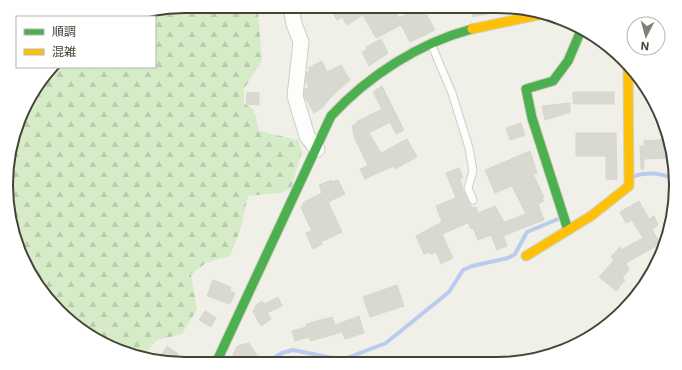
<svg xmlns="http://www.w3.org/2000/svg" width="682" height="370" viewBox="0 0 682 370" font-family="Inter,'Noto Sans JP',sans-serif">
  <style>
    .forest { fill: url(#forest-firs) }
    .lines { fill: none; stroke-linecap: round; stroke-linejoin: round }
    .stream { stroke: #b9ccef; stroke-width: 4 }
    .building { fill: #dad9d1; stroke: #d8d7cf }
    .lane-casing { stroke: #cecec6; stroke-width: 9 }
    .street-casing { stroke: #cecec6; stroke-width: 17 }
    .fast-casing { stroke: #d1d0c2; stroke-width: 11 }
    .slow-casing { stroke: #d1d0c2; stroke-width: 11 }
    .lane { stroke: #fdfdfc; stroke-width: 7 }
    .street { stroke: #fdfdfc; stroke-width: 15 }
    .fast { stroke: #4caf50; stroke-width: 9 }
    .slow { stroke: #ffc107; stroke-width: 9 }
    .rim { fill: none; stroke: #464435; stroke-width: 2 }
  </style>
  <defs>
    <pattern id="forest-firs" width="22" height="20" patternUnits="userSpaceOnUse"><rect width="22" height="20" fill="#d6ecc9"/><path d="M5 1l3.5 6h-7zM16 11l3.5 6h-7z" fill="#b9ccad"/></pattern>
  </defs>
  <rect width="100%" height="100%" fill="#f0f0e9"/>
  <path class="forest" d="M 185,6 L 252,6 L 258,12 L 262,61 L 244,89 L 244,103 L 254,110 L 259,131 L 298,140 L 302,151 L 291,189 C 278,195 263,194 248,196 L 240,231 L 230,256 L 206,263 L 191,274 L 197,309 L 182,334 L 157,340 L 144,355 L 96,340 L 51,303 L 20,254 L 6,197 L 12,139 L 36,86 L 54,67 L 155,67 L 155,17 L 125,17 Z"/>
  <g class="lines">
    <path class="stream" d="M 634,176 C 648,172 660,173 672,178
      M 266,363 L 282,353 L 293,350 L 342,360 L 386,343 L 449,292 L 463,270 L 472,266 L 508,258 L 515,254 L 527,232 L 558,219"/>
  </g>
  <path class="building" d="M 328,6 L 392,6 L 399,18 L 422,6 L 435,30 L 410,42 L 401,25 L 376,38 L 363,15 L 347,25 L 342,17 L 337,20 Z
    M 470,6 L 508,6 L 510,9 L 473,17 Z
    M 381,39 L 388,53 L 369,66 L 362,52 L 367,50 L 366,47 Z
    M 322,61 L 327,72 L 341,65 L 350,80 L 331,97 L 323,107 L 314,113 L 304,95 L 305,89 L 309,88 L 306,82 L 307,72 L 310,71 L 308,68 Z
    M 382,86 L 404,130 L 396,134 L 390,122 L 369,133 L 381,153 L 407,139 L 417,157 L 395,169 L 393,166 L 365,179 L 360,169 L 368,166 L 355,139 L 352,126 L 357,123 L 356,122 L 382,109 L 373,92 Z
    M 247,92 L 259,93 L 259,105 L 246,104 Z
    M 573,92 L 614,92 L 614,104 L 573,104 Z
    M 570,103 L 570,112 L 545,120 L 542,106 Z
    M 521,123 L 525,135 L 510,140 L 506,128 Z
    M 576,133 L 616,133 L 617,180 L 606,179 L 606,156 L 576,156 Z
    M 670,139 L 671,158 L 644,159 L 644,169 L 641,169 L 640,146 L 644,146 L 644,141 Z
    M 530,151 L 537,173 L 533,174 L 544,197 L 542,198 L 544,201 L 538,204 L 544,220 L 503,236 L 507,246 L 497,250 L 491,235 L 478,240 L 473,228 L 471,229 L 468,223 L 442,234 L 453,258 L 441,264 L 436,252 L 431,254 L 430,252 L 424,254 L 416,236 L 442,222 L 436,206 L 456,198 L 446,173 L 459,168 L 463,177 L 460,178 L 463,190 L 472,208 L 476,207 L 478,213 L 495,206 L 504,222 L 526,214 L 512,186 L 495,193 L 485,170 Z
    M 331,180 L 332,182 L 338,180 L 345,194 L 328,202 L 342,232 L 321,242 L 322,244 L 313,249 L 306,233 L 312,231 L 301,208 L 304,202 L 322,193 L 319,185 Z
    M 639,201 L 649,219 L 654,216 L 658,225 L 652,229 L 660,244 L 626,263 L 629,270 L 622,278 L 625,280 L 616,291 L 599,277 L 614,260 L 611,257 L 620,247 L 621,250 L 643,238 L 632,220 L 626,223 L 620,212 Z
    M 213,280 L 231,287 L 230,291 L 235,293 L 230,304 L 207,296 Z
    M 397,285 L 404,306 L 370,317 L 363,297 Z
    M 278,297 L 282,306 L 267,313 L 271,319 L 261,326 L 253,312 L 257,304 L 262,301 L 264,304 Z
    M 205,311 L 216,318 L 211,327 L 199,320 Z
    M 359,316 L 364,333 L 345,339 L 342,332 L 311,341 L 309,337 L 295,341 L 292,331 L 306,327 L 306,324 L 332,317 L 335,325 Z
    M 249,343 L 262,363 L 238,363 L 233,355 L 237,346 Z
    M 167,346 L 178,354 L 173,363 L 161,355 Z"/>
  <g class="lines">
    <g class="lane-casing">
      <path id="lane" d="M 432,46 L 452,93 L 469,148 L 473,171 L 468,188 L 473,200"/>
    </g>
    <g class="street-casing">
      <path id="street" d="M 291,6 L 294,24 L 301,42 L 295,96 L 307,136 L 317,149"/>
    </g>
    <g class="fast-casing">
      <path id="fast" d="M 568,230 L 532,118 L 526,89 L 553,81 L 568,61 L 582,28
        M 216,363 L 331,116 C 368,76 419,43 472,29"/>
    </g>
    <g class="slow-casing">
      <path id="slow" d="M 472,29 L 538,15
        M 526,256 L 591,216 L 629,186 L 628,67"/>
    </g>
    <use href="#lane" class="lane"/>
    <use href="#street" class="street"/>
    <use href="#fast" class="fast"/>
    <use href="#slow" class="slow"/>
  </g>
  <path d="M0 0H682V370H0ZM185 13H497A172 172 0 0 1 669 185V185A172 172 0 0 1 497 357H185A172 172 0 0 1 13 185V185A172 172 0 0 1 185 13Z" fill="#fff" fill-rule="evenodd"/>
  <path class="rim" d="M185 13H497A172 172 0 0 1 669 185V185A172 172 0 0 1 497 357H185A172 172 0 0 1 13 185V185A172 172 0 0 1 185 13Z"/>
  <rect x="16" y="16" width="140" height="52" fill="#ffffff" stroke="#b5b4ae"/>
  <rect x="24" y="29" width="20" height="6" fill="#4caf50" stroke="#b5b4ae"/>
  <text x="52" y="36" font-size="12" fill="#464435">順調</text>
  <rect x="24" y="49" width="20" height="6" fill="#ffc107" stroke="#b5b4ae"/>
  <text x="52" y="56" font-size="12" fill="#464435">混雑</text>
  <g transform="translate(646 36) rotate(186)"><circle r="19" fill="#ffffff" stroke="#b5b4ae"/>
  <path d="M0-3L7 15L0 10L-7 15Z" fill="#828074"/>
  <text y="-6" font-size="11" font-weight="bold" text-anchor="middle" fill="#464435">N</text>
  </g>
</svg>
